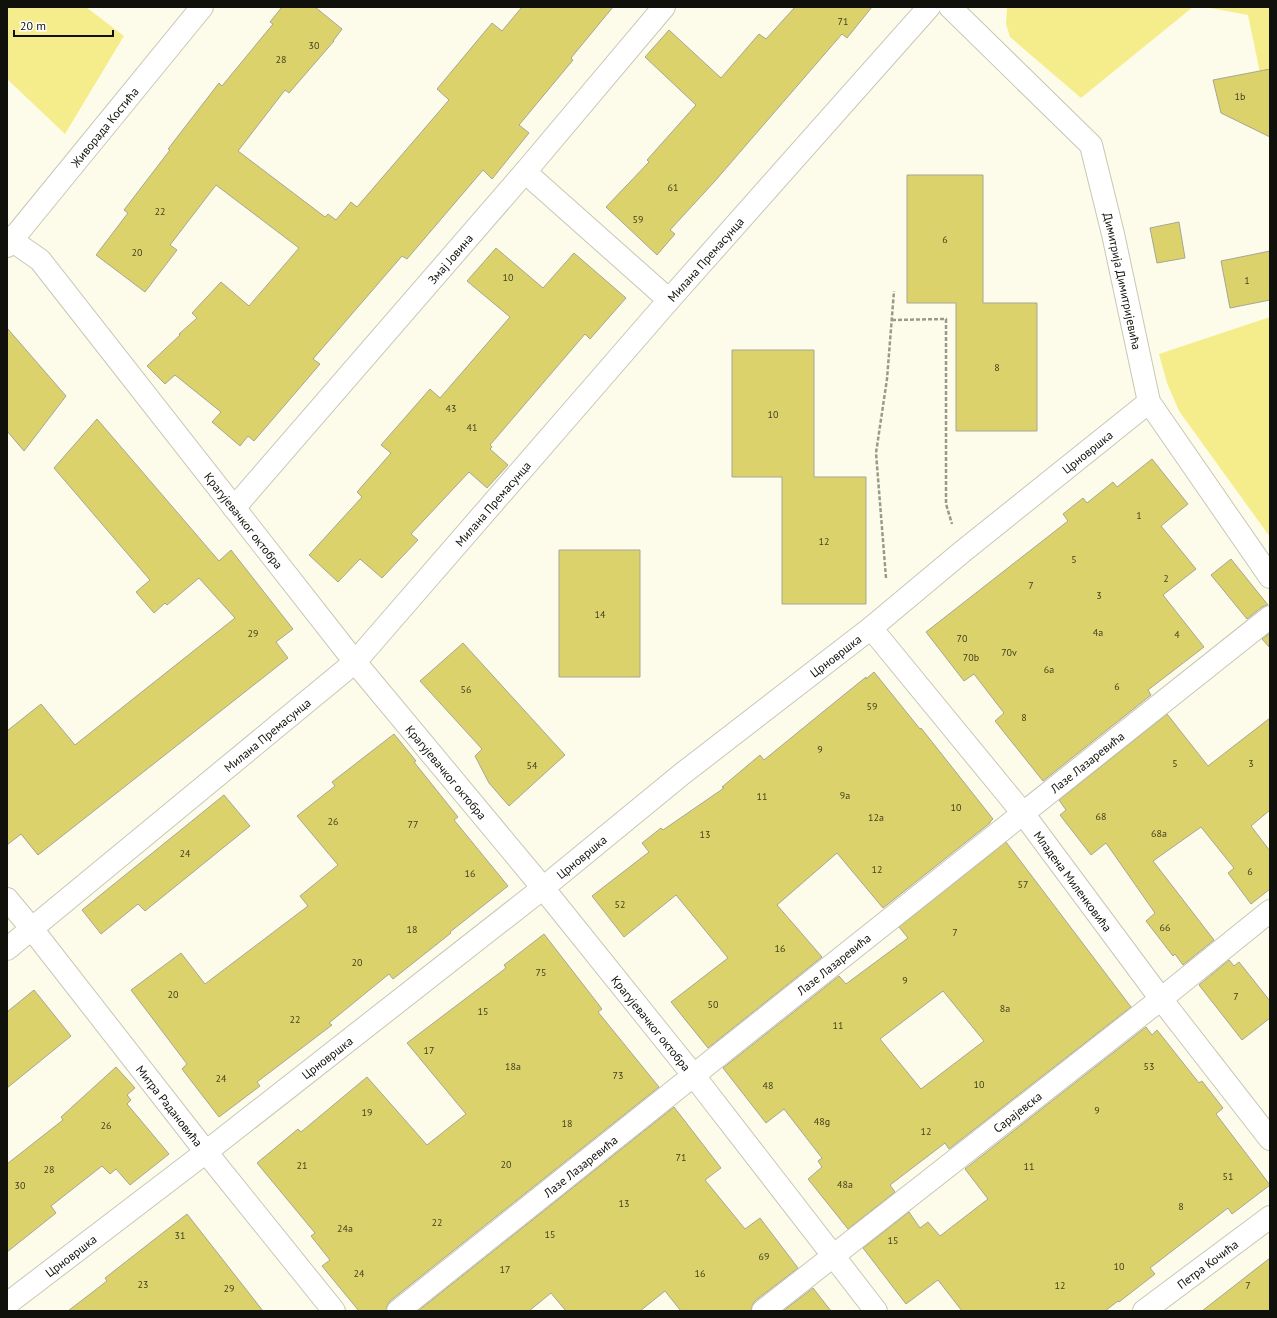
<svg xmlns="http://www.w3.org/2000/svg" width="1277" height="1318" viewBox="0 0 1277 1318" font-family="'PT Sans',sans-serif">
  <style>
    .green { fill: #f5ed8b }
    .building { fill: #dbd26b; stroke: #a7a696; fill-rule: evenodd }
    .lines { fill: none; stroke-linecap: round; stroke-linejoin: round }
    .minor-casing { stroke: #c8c7b6; stroke-width: 24 }
    .path { stroke: #9a998c; stroke-width: 2.5; stroke-dasharray: 4 2; stroke-linecap: butt }
    .minor { stroke: #fff; stroke-width: 22 }
    .labels { text-anchor: middle; dominant-baseline: central; stroke-width: 3; stroke-linejoin: round; paint-order: stroke }
    .number-label { font-size: 10px; fill: #444123 }
    .street-label { font-size: 12px; fill: #11110b; stroke: #fff }
  </style>
  <rect width="100%" height="100%" fill="#fdfcea"/>
  <path class="green" d="M 7,7 L 86,7 L 124,36 L 65,134 L 7,79 Z
    M 1007,7 L 1193,7 L 1081,98 L 1010,37 L 1006,24 Z
    M 1205,7 L 1270,7 L 1270,121 L 1248,15 Z
    M 1270,317 L 1270,537 L 1179,411 L 1167,383 L 1159,354 Z"/>
  <path class="building" d="M 282,7 L 315,7 L 342,29 L 333,41 L 334,41 L 289,93 L 285,90 L 238,151 L 325,217 L 328,214 L 336,220 L 351,202 L 357,207 L 449,100 L 437,89 L 492,23 L 502,31 L 522,7 L 613,7 L 571,58 L 573,60 L 519,125 L 529,133 L 492,179 L 483,170 L 407,259 L 402,256 L 313,359 L 320,364 L 303,384 L 254,441 L 248,436 L 240,446 L 212,422 L 221,412 L 175,375 L 165,384 L 147,366 L 180,335 L 179,334 L 197,318 L 192,313 L 221,282 L 249,306 L 299,248 L 216,185 L 170,245 L 177,250 L 145,292 L 96,255 L 128,213 L 124,210 L 170,150 L 168,149 L 219,83 L 222,86 L 273,24 L 270,22 Z
    M 795,7 L 872,7 L 847,38 L 842,34 L 715,181 L 670,230 L 675,234 L 657,255 L 606,207 L 649,162 L 647,160 L 696,105 L 645,57 L 669,30 L 721,78 L 759,34 L 766,39 Z
    M 1270,69 L 1270,137 L 1221,113 L 1213,80 Z
    M 907,175 L 983,175 L 983,303 L 1037,303 L 1037,431 L 956,431 L 956,303 L 907,303 Z
    M 1179,222 L 1185,258 L 1157,263 L 1150,228 Z
    M 496,248 L 543,288 L 574,253 L 626,298 L 590,339 L 585,334 L 490,445 L 492,447 L 490,449 L 508,465 L 487,488 L 469,472 L 411,534 L 418,540 L 382,578 L 360,559 L 338,582 L 309,555 L 362,497 L 357,492 L 391,453 L 381,445 L 430,389 L 440,398 L 510,317 L 467,281 Z
    M 1270,251 L 1270,300 L 1230,308 L 1221,261 Z
    M 7,328 L 66,396 L 24,451 L 7,431 Z
    M 732,350 L 814,350 L 814,477 L 866,477 L 866,604 L 782,604 L 782,477 L 732,477 Z
    M 97,419 L 219,561 L 231,550 L 293,629 L 276,642 L 288,658 L 38,855 L 21,834 L 7,845 L 7,731 L 41,704 L 75,745 L 235,618 L 199,578 L 167,605 L 165,603 L 154,613 L 136,592 L 150,580 L 54,468 Z
    M 1152,459 L 1188,504 L 1161,526 L 1196,569 L 1163,595 L 1204,647 L 1148,690 L 1151,695 L 1043,781 L 995,721 L 1004,713 L 974,674 L 964,681 L 926,632 L 1068,521 L 1063,514 L 1083,498 L 1087,503 L 1113,482 L 1117,487 Z
    M 559,550 L 640,550 L 640,677 L 559,677 Z
    M 1231,559 L 1268,605 L 1262,607 L 1247,619 L 1211,575 Z
    M 1270,633 L 1270,648 L 1262,639 Z
    M 463,643 L 565,755 L 509,806 L 489,783 L 475,756 L 482,749 L 420,681 Z
    M 874,672 L 920,729 L 921,728 L 993,819 L 990,822 L 990,823 L 883,908 L 837,853 L 777,905 L 822,957 L 708,1048 L 671,1002 L 728,958 L 676,895 L 624,937 L 592,896 L 649,852 L 642,843 L 661,828 L 663,830 L 724,788 L 722,787 L 760,755 L 764,760 L 824,711 L 866,677 L 866,679 Z
    M 1167,714 L 1208,766 L 1270,718 L 1270,810 L 1251,826 L 1270,851 L 1270,889 L 1251,904 L 1228,873 L 1234,868 L 1201,827 L 1153,861 L 1214,940 L 1183,965 L 1175,954 L 1173,956 L 1146,921 L 1155,913 L 1106,843 L 1091,855 L 1060,815 L 1066,810 L 1059,800 Z
    M 394,734 L 416,761 L 414,762 L 458,817 L 454,820 L 508,886 L 450,932 L 451,933 L 393,979 L 389,974 L 329,1023 L 332,1025 L 257,1082 L 260,1086 L 219,1117 L 182,1069 L 187,1064 L 131,990 L 181,953 L 205,984 L 308,906 L 300,896 L 338,865 L 297,816 L 335,786 L 332,782 Z
    M 224,795 L 250,826 L 145,911 L 138,904 L 101,934 L 82,910 Z
    M 1006,842 L 1131,1007 L 949,1149 L 945,1143 L 890,1185 L 895,1192 L 848,1229 L 808,1179 L 822,1167 L 818,1161 L 822,1158 L 784,1109 L 766,1123 L 723,1068 L 839,976 L 846,984 L 908,938 L 899,927 ZM 943,991 L 984,1041 L 921,1089 L 880,1039 Z
    M 544,934 L 602,1009 L 598,1012 L 659,1087 L 390,1301 L 387,1306 L 386,1311 L 359,1311 L 322,1266 L 330,1260 L 311,1236 L 315,1233 L 257,1163 L 298,1129 L 301,1132 L 367,1077 L 427,1145 L 466,1114 L 407,1043 L 506,968 L 504,965 Z
    M 1229,960 L 1234,966 L 1239,962 L 1270,1001 L 1270,1018 L 1242,1040 L 1199,985 Z
    M 34,990 L 71,1036 L 7,1088 L 7,1012 Z
    M 1146,1027 L 1152,1035 L 1157,1030 L 1199,1083 L 1202,1081 L 1223,1108 L 1216,1114 L 1270,1185 L 1232,1214 L 1228,1208 L 1150,1268 L 1155,1274 L 1119,1302 L 1118,1301 L 1105,1311 L 962,1311 L 938,1280 L 906,1304 L 863,1248 L 909,1212 L 920,1228 L 928,1222 L 940,1236 L 988,1199 L 965,1169 Z
    M 116,1067 L 135,1088 L 127,1095 L 131,1100 L 127,1104 L 169,1154 L 130,1185 L 116,1169 L 110,1174 L 102,1166 L 51,1206 L 56,1213 L 7,1252 L 7,1164 L 63,1120 L 61,1117 Z
    M 674,1107 L 721,1168 L 705,1180 L 745,1229 L 760,1218 L 798,1268 L 755,1301 L 752,1306 L 751,1311 L 681,1311 L 665,1291 L 640,1311 L 566,1311 L 551,1293 L 529,1311 L 418,1311 Z
    M 187,1214 L 263,1311 L 68,1311 L 107,1281 L 105,1278 Z
    M 1270,1258 L 1270,1311 L 1202,1311 Z
    M 813,1288 L 831,1311 L 783,1311 Z"/>
  <g class="lines">
    <g class="minor-casing">
      <g id="minor">
        <path id="s1" d="M 950,7 L 1091,145 L 1113,234 L 1149,402 L 1270,577"/>
        <path d="M 525,172 L 669,300"/>
        <path id="s2" d="M 7,237 L 40,260 L 355,662 L 543,888 L 694,1076 L 876,1311"/>
        <path id="s3" d="M 7,246 L 202,7"/>
        <path id="s4" d="M 234,508 L 525,172 L 664,7"/>
        <path id="s5" d="M 871,628 L 1022,812 L 1161,999 L 1270,1139"/>
        <path id="s6" d="M 7,899 L 32,929 L 206,1152 L 334,1311"/>
        <path id="s7" d="M 7,949 L 355,662 L 669,300 L 929,7"/>
        <path id="s8" d="M 7,1304 L 206,1152 L 543,888 L 682,774 L 871,628 L 962,552 L 1149,402"/>
        <path id="s9" d="M 398,1311 C 689,1080 978,847 1270,617"/>
        <path id="s10" d="M 763,1311 L 1161,999 L 1270,911"/>
        <path id="s11" d="M 1144,1311 L 1270,1217"/>
      </g>
    </g>
    <path class="path" d="M 892,320 L 946,319 L 946,504 L 952,524
      M 886,578 L 876,453 L 887,379 L 894,291"/>
    <use href="#minor" class="minor"/>
  </g>
  <g class="labels">
    <g class="number-label">
      <text x="843" y="21">71</text>
      <text x="314" y="45">30</text>
      <text x="281" y="59">28</text>
      <text x="1240" y="96">1b</text>
      <text x="673" y="187">61</text>
      <text x="160" y="211">22</text>
      <text x="638" y="219">59</text>
      <text x="945" y="239">6</text>
      <text x="137" y="252">20</text>
      <text x="508" y="277">10</text>
      <text x="1247" y="280">1</text>
      <text x="997" y="367">8</text>
      <text x="451" y="408">43</text>
      <text x="773" y="414">10</text>
      <text x="472" y="427">41</text>
      <text x="1139" y="515">1</text>
      <text x="824" y="541">12</text>
      <text x="1074" y="559">5</text>
      <text x="1166" y="578">2</text>
      <text x="1031" y="585">7</text>
      <text x="1099" y="595">3</text>
      <text x="600" y="614">14</text>
      <text x="1098" y="632">4a</text>
      <text x="253" y="633">29</text>
      <text x="1177" y="634">4</text>
      <text x="962" y="638">70</text>
      <text x="1009" y="652">70v</text>
      <text x="971" y="657">70b</text>
      <text x="1049" y="669">6a</text>
      <text x="1117" y="686">6</text>
      <text x="466" y="689">56</text>
      <text x="872" y="706">59</text>
      <text x="1024" y="717">8</text>
      <text x="820" y="749">9</text>
      <text x="1175" y="763">5</text>
      <text x="1251" y="763">3</text>
      <text x="532" y="765">54</text>
      <text x="845" y="795">9a</text>
      <text x="762" y="796">11</text>
      <text x="956" y="807">10</text>
      <text x="1101" y="816">68</text>
      <text x="876" y="817">12a</text>
      <text x="333" y="821">26</text>
      <text x="413" y="824">77</text>
      <text x="1159" y="833">68a</text>
      <text x="705" y="834">13</text>
      <text x="185" y="853">24</text>
      <text x="877" y="869">12</text>
      <text x="1250" y="871">6</text>
      <text x="470" y="873">16</text>
      <text x="1023" y="884">57</text>
      <text x="620" y="904">52</text>
      <text x="1165" y="927">66</text>
      <text x="412" y="929">18</text>
      <text x="955" y="932">7</text>
      <text x="780" y="948">16</text>
      <text x="357" y="962">20</text>
      <text x="541" y="972">75</text>
      <text x="905" y="980">9</text>
      <text x="173" y="994">20</text>
      <text x="1236" y="996">7</text>
      <text x="713" y="1004">50</text>
      <text x="1005" y="1008">8a</text>
      <text x="483" y="1011">15</text>
      <text x="295" y="1019">22</text>
      <text x="838" y="1025">11</text>
      <text x="429" y="1050">17</text>
      <text x="513" y="1066">18a</text>
      <text x="1149" y="1066">53</text>
      <text x="618" y="1075">73</text>
      <text x="221" y="1078">24</text>
      <text x="979" y="1084">10</text>
      <text x="768" y="1085">48</text>
      <text x="1097" y="1110">9</text>
      <text x="367" y="1112">19</text>
      <text x="822" y="1121">48g</text>
      <text x="567" y="1123">18</text>
      <text x="106" y="1125">26</text>
      <text x="926" y="1131">12</text>
      <text x="681" y="1157">71</text>
      <text x="506" y="1164">20</text>
      <text x="302" y="1165">21</text>
      <text x="1029" y="1166">11</text>
      <text x="49" y="1169">28</text>
      <text x="1228" y="1176">51</text>
      <text x="845" y="1184">48a</text>
      <text x="20" y="1185">30</text>
      <text x="624" y="1203">13</text>
      <text x="1181" y="1206">8</text>
      <text x="437" y="1222">22</text>
      <text x="345" y="1228">24a</text>
      <text x="550" y="1234">15</text>
      <text x="180" y="1235">31</text>
      <text x="893" y="1240">15</text>
      <text x="764" y="1256">69</text>
      <text x="1119" y="1266">10</text>
      <text x="505" y="1269">17</text>
      <text x="359" y="1273">24</text>
      <text x="700" y="1273">16</text>
      <text x="143" y="1284">23</text>
      <text x="1060" y="1285">12</text>
      <text x="1248" y="1285">7</text>
      <text x="229" y="1288">29</text>
    </g>
    <g class="street-label">
      <text stroke="none"><textPath href="#s3" startOffset="154">Живорада Костића</textPath></text>
      <text stroke="none"><textPath href="#s4" startOffset="330">Змај Јовина</textPath></text>
      <text stroke="none"><textPath href="#s7" startOffset="985">Милана Премасунца</textPath></text>
      <text stroke="none"><textPath href="#s1" startOffset="337">Димитрија Димитријевића</textPath></text>
      <text stroke="none"><textPath href="#s8" startOffset="1376">Црновршка</textPath></text>
      <text stroke="none"><textPath href="#s7" startOffset="661">Милана Премасунца</textPath></text>
      <text stroke="none"><textPath href="#s2" startOffset="371">Крагујевачког октобра</textPath></text>
      <text stroke="none"><textPath href="#s8" startOffset="1052">Црновршка</textPath></text>
      <text stroke="none"><textPath href="#s7" startOffset="337">Милана Премасунца</textPath></text>
      <text stroke="none"><textPath href="#s9" startOffset="881">Лазе Лазаревића</textPath></text>
      <text stroke="none"><textPath href="#s2" startOffset="694">Крагујевачког октобра</textPath></text>
      <text stroke="none"><textPath href="#s8" startOffset="728">Црновршка</textPath></text>
      <text stroke="none"><textPath href="#s5" startOffset="324">Младена Миленковића</textPath></text>
      <text stroke="none"><textPath href="#s9" startOffset="557">Лазе Лазаревића</textPath></text>
      <text stroke="none"><textPath href="#s2" startOffset="1018">Крагујевачког октобра</textPath></text>
      <text stroke="none"><textPath href="#s8" startOffset="404">Црновршка</textPath></text>
      <text stroke="none"><textPath href="#s6" startOffset="263">Митра Радановића</textPath></text>
      <text stroke="none"><textPath href="#s10" startOffset="323">Сарајевска</textPath></text>
      <text stroke="none"><textPath href="#s9" startOffset="233">Лазе Лазаревића</textPath></text>
      <text stroke="none"><textPath href="#s8" startOffset="80">Црновршка</textPath></text>
      <text stroke="none"><textPath href="#s11" startOffset="79">Петра Кочића</textPath></text>
    </g>
  </g>
  <rect width="1277" height="1318" fill="none" stroke="#11110b" stroke-width="16"/>
  <path d="M14 30v6h99v-6" fill="none" stroke="#11110b" stroke-width="2"/>
  <text x="20" y="30" font-size="12" fill="#11110b" stroke="#ffffff" stroke-width="3" paint-order="stroke">20 m</text>
</svg>
